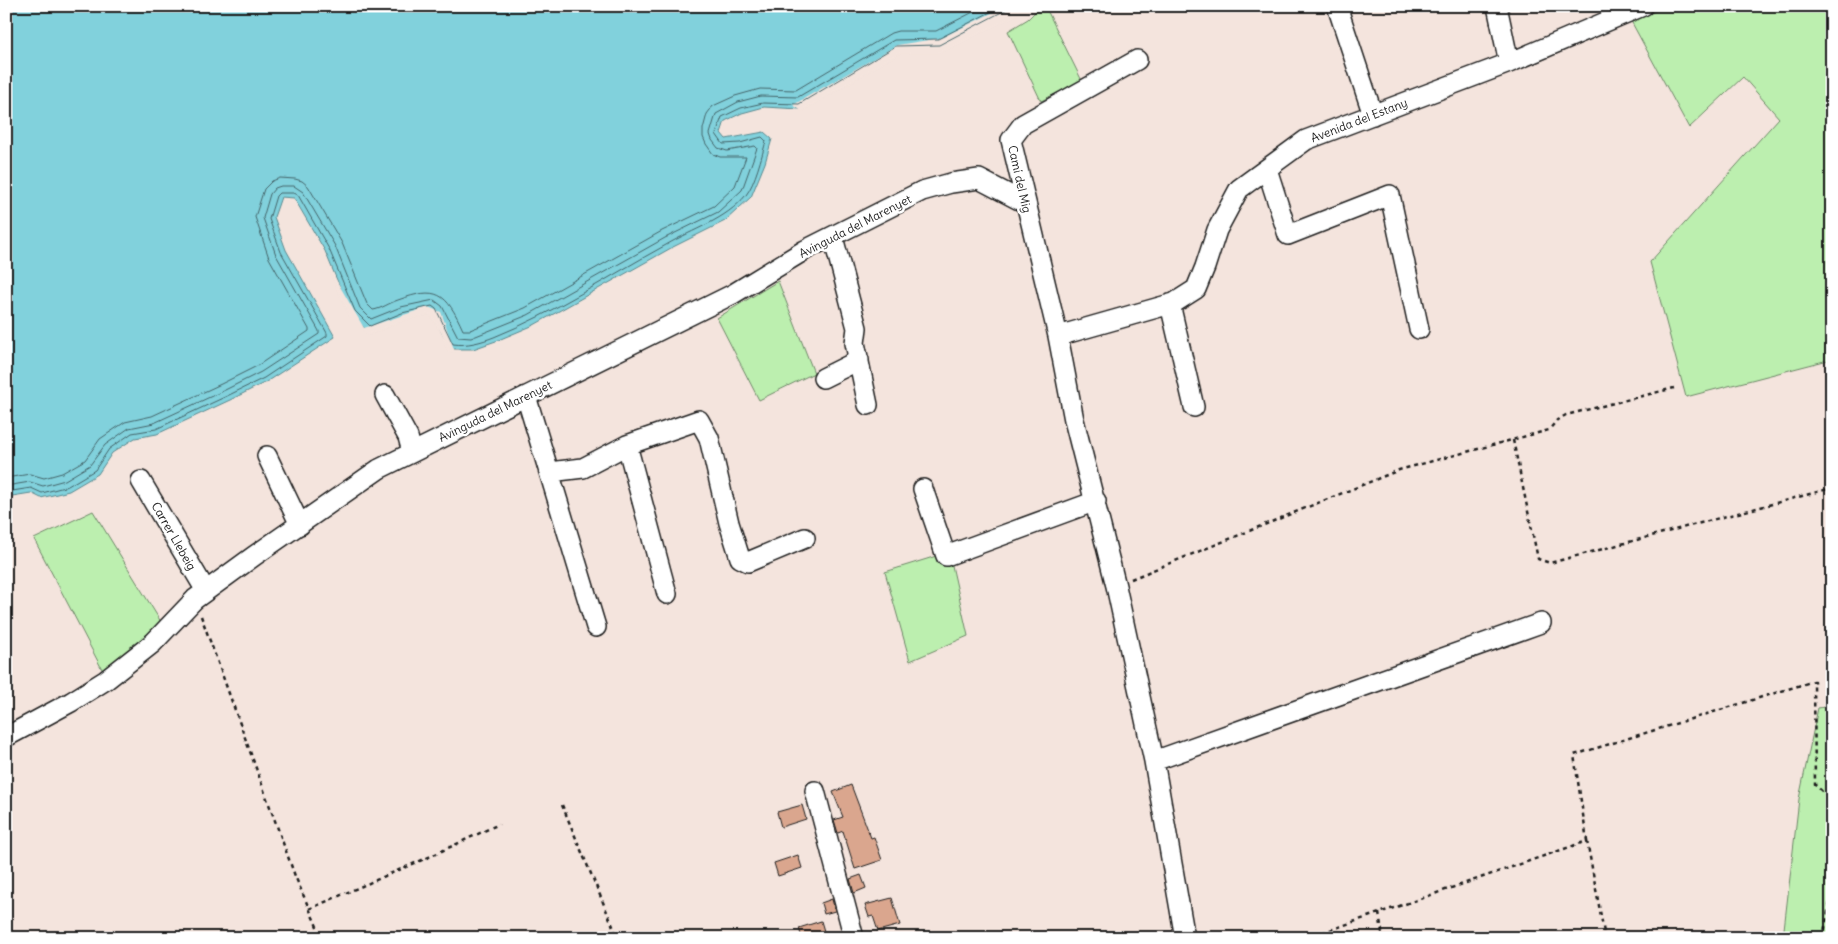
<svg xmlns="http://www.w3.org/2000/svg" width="1838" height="944" viewBox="0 0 1838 944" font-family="Delius,sans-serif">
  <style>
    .green { fill: #bcefaf; stroke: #6c8666 }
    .water { fill: #81d1dc; stroke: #59898f }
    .pier { fill: #f4e4dd }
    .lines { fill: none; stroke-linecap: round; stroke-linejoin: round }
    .shore { stroke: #446469; stroke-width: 1 }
    .building { fill: #daa68e; stroke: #1c1c1c }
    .minor-casing { stroke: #1c1c1c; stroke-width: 22 }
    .path { stroke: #1c1c1c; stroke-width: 2.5; stroke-dasharray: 4 4; stroke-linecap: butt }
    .minor { stroke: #fff; stroke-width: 19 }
    .labels { text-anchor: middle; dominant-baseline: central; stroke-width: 5; stroke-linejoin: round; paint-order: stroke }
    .street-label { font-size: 12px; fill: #1c1c1c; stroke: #fff }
  </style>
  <rect width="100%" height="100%" fill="#f4e4dd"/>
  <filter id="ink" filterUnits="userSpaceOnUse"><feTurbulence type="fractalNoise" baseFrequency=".02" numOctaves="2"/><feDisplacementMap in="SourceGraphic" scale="10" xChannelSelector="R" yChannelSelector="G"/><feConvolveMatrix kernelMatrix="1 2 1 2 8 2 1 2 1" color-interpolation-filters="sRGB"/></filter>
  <g filter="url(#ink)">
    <path class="green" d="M 1041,6 L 1045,6 L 1082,81 L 1041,101 L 1008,31 L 1028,19 Z
      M 1668,6 L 1832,6 L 1832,359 L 1686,397 L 1650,262 L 1779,118 L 1743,77 L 1689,128 L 1631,21 Z
      M 778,281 L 814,373 L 759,400 L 717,318 Z
      M 93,511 L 161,622 L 135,647 L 103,671 L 34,539 Z
      M 943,554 L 951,561 L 968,636 L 910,661 L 885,572 Z
      M 1832,706 L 1832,938 L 1783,938 L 1799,799 L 1818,708 Z"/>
    <path class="water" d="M 6,6 L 1019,6 L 941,50 L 898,50 L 800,109 L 764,107 L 742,113 L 725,121 L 721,133 L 726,139 L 764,132 L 772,139 L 765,163 L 751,197 L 725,221 L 671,248 L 534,325 L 496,341 L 473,349 L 450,349 L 431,311 L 404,318 L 369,333 L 351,314 L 325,251 L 294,198 L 281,197 L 274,217 L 286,250 L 335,337 L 266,382 L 230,400 L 157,434 L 135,438 L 112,453 L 98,474 L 69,491 L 41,498 L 31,493 L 6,497 Z"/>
    <path class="pier" d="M 1006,6 L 1021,6 L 1018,14 L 952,47 L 938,53 L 899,53 L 802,111 L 793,105 L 897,45 L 941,38 Z
      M 327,264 L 364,328 L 428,307 L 441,312 L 455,352 L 448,351 L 442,334 L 430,314 L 404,320 L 368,335 L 349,316 Z"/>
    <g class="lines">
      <path class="shore" d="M 6,478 L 30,474 L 44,478 L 62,473 L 85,460 L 100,439 L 125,422 L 152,416 L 221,384 L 257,366 L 309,331 L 309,329 L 269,258 L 255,217 L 264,189 L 272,181 L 280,178 L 295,179 L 302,181 L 308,186 L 342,243 L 367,304 L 373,310 C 381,309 389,303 398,300 C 437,286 446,292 463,330 L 470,330 L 525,308 L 662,231 L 714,206 L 735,186 L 746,157 L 720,157 L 713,154 L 706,144 L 703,137 L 703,129 L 707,114 L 713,106 L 735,96 L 760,89 L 796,90 L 891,33 L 898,31 L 936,31 L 985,6
        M 6,486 L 30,482 L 43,486 L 65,480 L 90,465 L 105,445 L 129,428 L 154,423 L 225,390 L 261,372 L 319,334 L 319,331 L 276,255 L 263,218 L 270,194 L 275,188 L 281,186 L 294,186 L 303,192 L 335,246 L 360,308 L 371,319 L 401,307 L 434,300 L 442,306 L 458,337 L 471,338 L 528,315 L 665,238 L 718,212 L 742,190 L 757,148 L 755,146 L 727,151 L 718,148 L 712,140 L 710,134 L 716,114 L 738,102 L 761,96 L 798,97 L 894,40 L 938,39 L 1002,6
        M 6,492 L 31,488 L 42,493 L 68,486 L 95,470 L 109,449 L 132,433 L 156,429 L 227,396 L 264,378 L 327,336 L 327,333 L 281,252 L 269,219 L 276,196 L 279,193 L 294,193 L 298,195 L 329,249 L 355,311 L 370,326 L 402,313 L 432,306 L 436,309 L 453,344 C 467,346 481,342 494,337 C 554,313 609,276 666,245 C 693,229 726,220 746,195 C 755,184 762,155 766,141 L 762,137 L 740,143 L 723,144 L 716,134 L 722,117 L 741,108 L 763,103 L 799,104 L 896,46 L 939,45 L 1013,6"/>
    </g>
    <path class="building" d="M 851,785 L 871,838 L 874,837 L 882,860 L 855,869 L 843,831 L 838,833 L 834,820 L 843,817 L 833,792 Z
      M 802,805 L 806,819 L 781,827 L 777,812 Z
      M 798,855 L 802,868 L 778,876 L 774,863 Z
      M 861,875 L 866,888 L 854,893 L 850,879 Z
      M 892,898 L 900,925 L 878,931 L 873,916 L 869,917 L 865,905 Z
      M 832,899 L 835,911 L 824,914 L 821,903 Z
      M 821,921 L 826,938 L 802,938 L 799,928 Z"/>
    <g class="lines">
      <g class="minor-casing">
        <path id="minor" d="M 1337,6 L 1373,115
          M 1497,6 L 1509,63
          M 1137,60 L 1023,124 L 1011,140 L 1058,336 L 1074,420 L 1116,586 L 1154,761 L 1185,938
          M 1267,169 L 1288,235 L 1390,195 L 1419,329
          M 833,237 L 857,328 L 855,343 L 868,405
          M 1170,304 L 1194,407
          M 1058,336 L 1174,303 L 1196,289 L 1205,267 L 1217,230 L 1239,189 L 1306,140 L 1509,63 L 1643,6
          M 823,378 L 859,360
          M 385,395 L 408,437 L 412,452
          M 526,396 L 596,627
          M 627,445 L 667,594
          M 267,456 L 300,525
          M 550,472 L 583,468 L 627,445 L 699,420 L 709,438 L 729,523 L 740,558 L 748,562 L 805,538
          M 141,481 L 206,591
          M 923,489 L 946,556 L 1096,501
          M 6,737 L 71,702 L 106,680 L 153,643 L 195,599 L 254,556 L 379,469 L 733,294 L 805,250 L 922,191 L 951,183 L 979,179 L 1025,203
          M 1154,761 L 1541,623
          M 815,791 L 854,938"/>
      </g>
      <path class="path" d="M 1513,440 L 1538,559 L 1550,563 L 1832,488
        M 1131,579 L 1399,470 L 1549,430 L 1557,420 L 1566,415 L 1674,388
        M 201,616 L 295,876 L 322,938
        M 562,805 L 618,938
        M 1587,841 L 1605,938
        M 309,909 L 429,857 L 499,824
        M 1379,913 L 1383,938
        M 1307,938 L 1587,841 L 1574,755 L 1814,681 L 1815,785 L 1832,800
        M 1823,938 L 1832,890"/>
      <use href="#minor" class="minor"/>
    </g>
  </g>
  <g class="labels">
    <g class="street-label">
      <text transform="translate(1359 120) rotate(-21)">Avenida del Estany</text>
      <text transform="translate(1020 179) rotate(77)">Camí del Mig</text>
      <text transform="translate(855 226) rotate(-27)">Avinguda del Marenyet</text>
      <text transform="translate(495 411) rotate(-26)">Avinguda del Marenyet</text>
      <text transform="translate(174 536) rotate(60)">Carrer Llebeig</text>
    </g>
  </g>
  <rect width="1838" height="944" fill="none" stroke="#fff" stroke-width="25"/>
  <rect x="12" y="12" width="1813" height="919" fill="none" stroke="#1c1c1c" stroke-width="2" filter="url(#ink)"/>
</svg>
